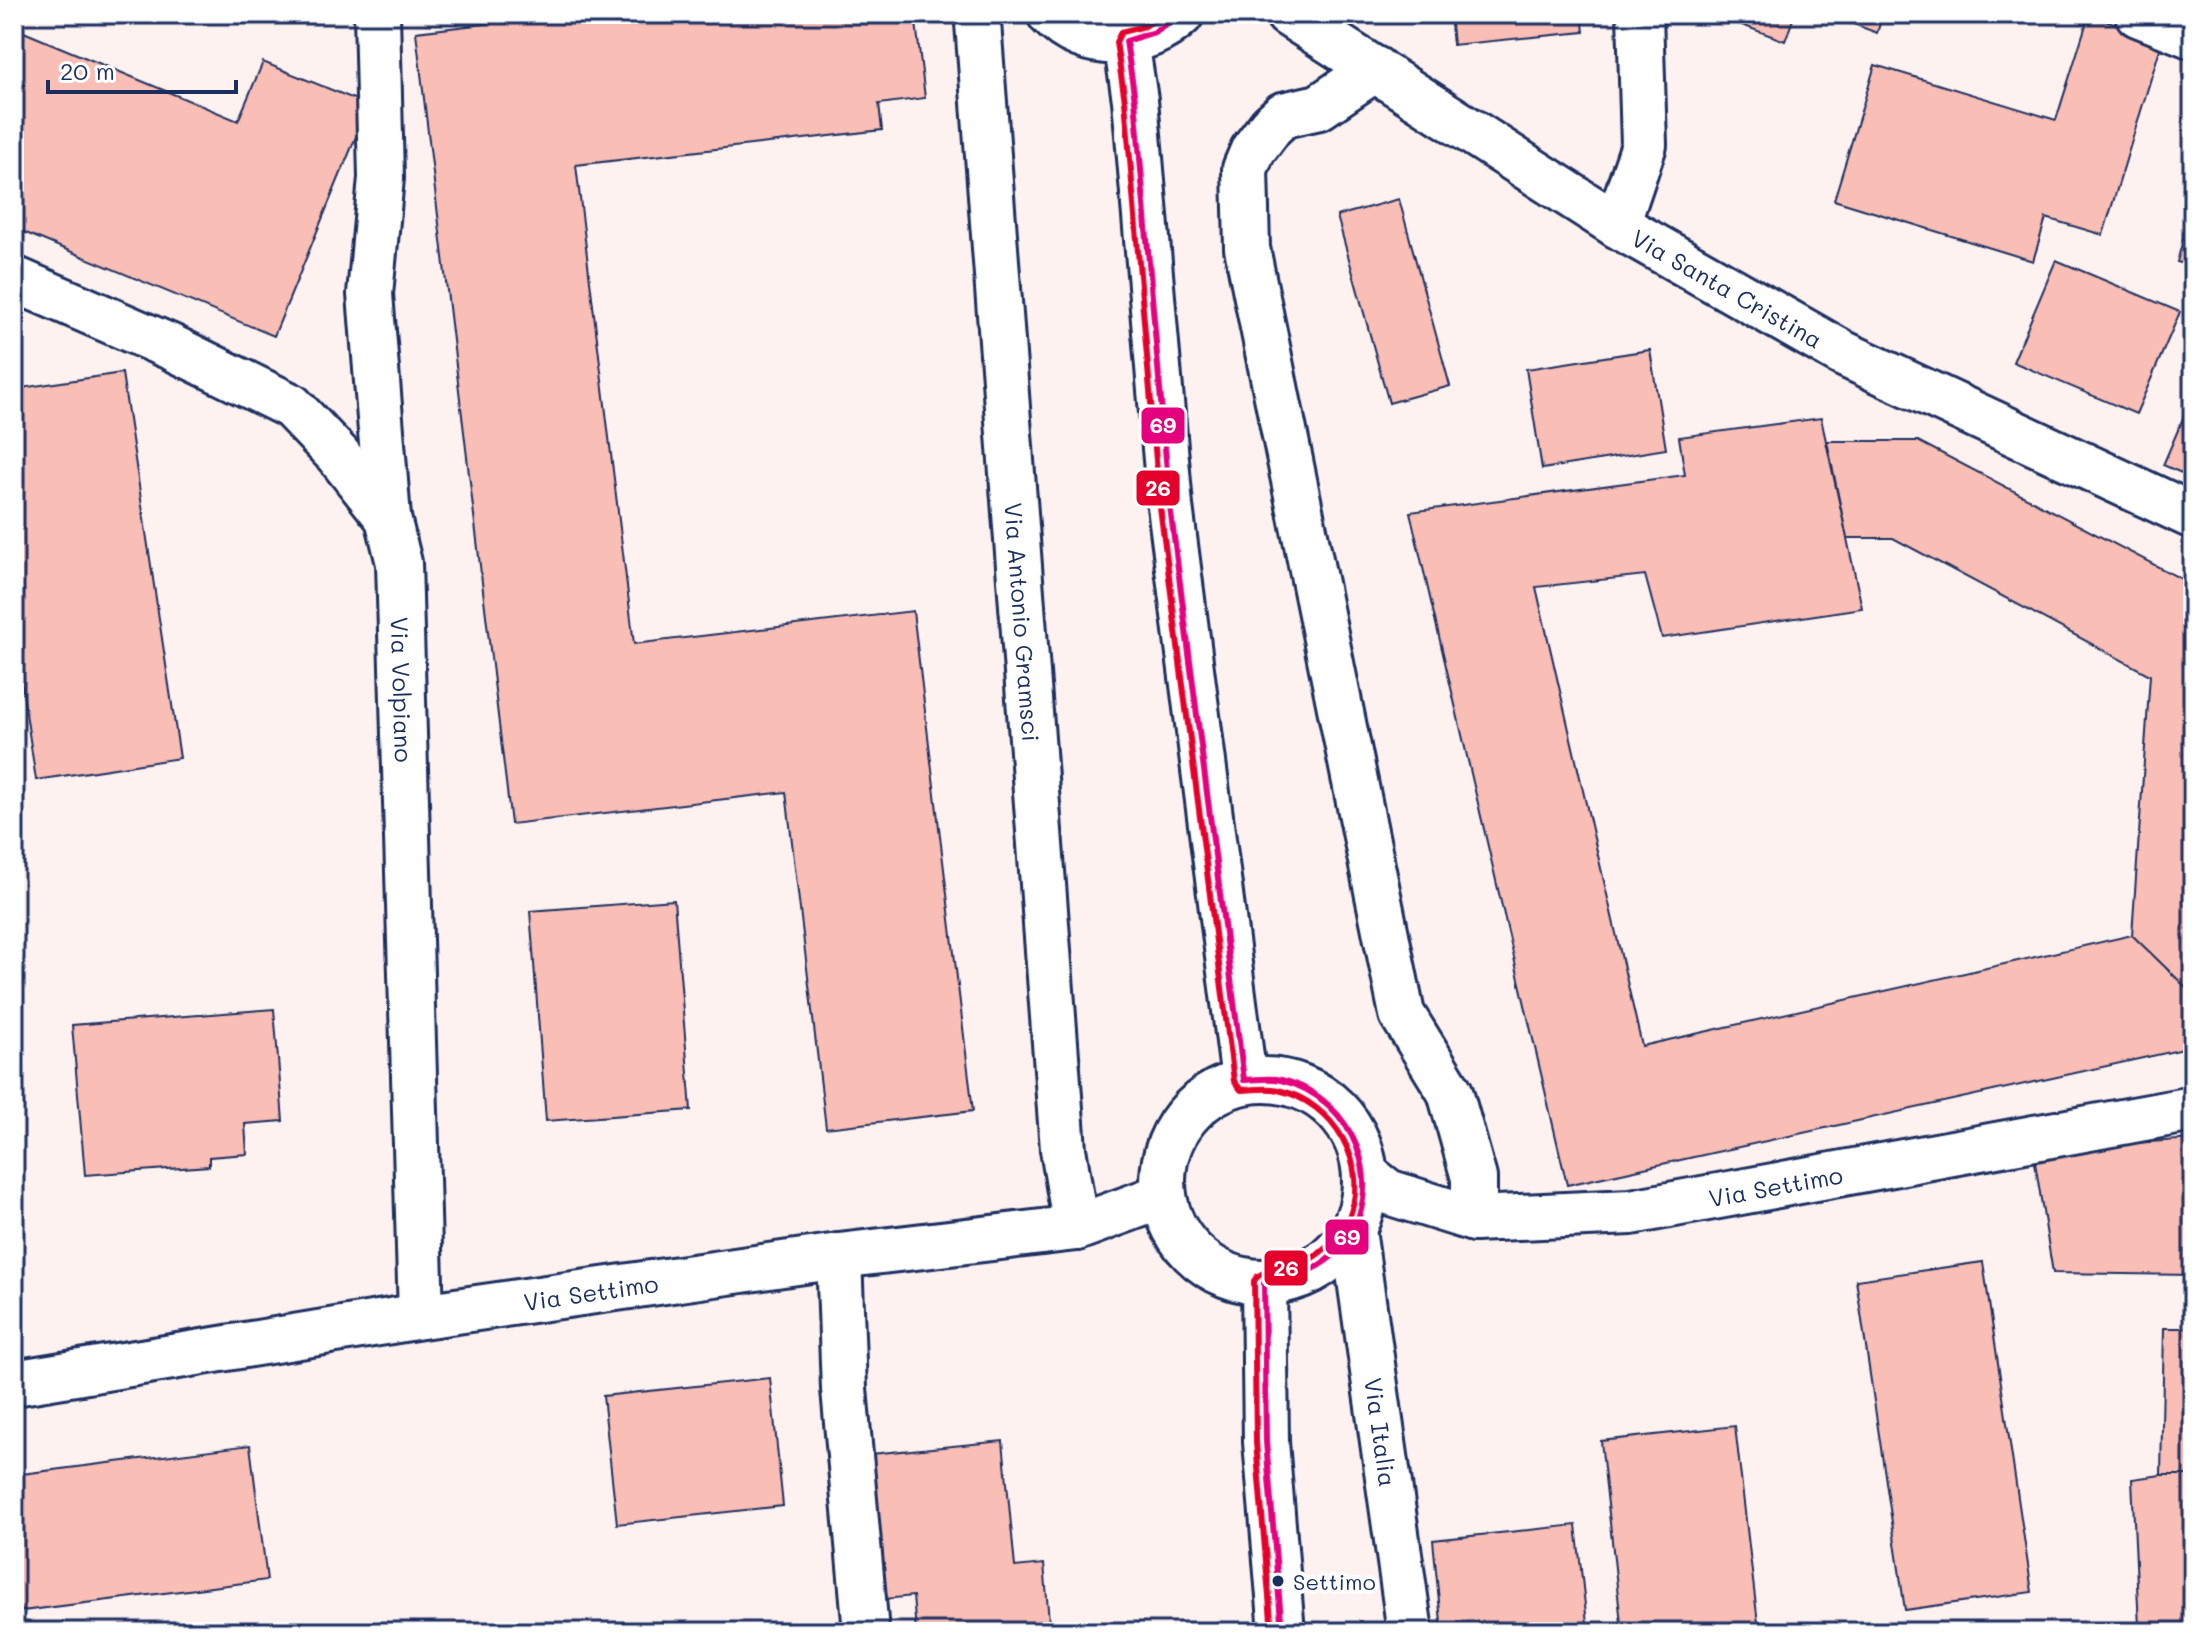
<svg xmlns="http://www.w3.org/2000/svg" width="2207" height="1646" viewBox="0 0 2207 1646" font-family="Mali,sans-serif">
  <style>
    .building { fill: #f9beb5; stroke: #1b2f5e; stroke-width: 2 }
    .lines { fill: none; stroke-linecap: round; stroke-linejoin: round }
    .minor-casing { stroke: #1b2f5e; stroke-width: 50 }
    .tertiary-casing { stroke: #1b2f5e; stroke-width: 50 }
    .minor { stroke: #fff; stroke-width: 44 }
    .tertiary { stroke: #fff; stroke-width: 44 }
    .bus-1-casing { stroke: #fff; stroke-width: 12 }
    .bus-2-casing { stroke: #fff; stroke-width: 12 }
    .bus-1 { stroke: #e5007d; stroke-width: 6 }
    .bus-2 { stroke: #e4002b; stroke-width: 6 }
    .bus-dot { fill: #1b2f5e; stroke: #fff; stroke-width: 3 }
    .labels { text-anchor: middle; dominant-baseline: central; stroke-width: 8; stroke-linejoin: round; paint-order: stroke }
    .bus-label { font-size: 22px; fill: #1b2f5e; stroke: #fff; text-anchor: start }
    .street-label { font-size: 24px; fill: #1b2f5e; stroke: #fff }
    .line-badge { stroke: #fff; stroke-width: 3 }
    .badge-label { font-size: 22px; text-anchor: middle; font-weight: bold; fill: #fff }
  </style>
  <rect width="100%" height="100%" fill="#fef2f0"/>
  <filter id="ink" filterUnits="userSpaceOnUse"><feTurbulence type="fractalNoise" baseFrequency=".0125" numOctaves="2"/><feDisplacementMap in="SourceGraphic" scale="16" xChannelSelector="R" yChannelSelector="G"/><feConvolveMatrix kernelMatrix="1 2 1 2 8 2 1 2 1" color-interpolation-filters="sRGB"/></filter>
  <g filter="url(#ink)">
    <path class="building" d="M 571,14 L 915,14 L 925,98 L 879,104 L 882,130 L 576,165 L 634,644 L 913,611 L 973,1111 L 826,1128 L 786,792 L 511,824 L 416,32 Z
      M 1450,14 L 1582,14 L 1584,32 L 1453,45 Z
      M 1730,14 L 1795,14 L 1785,41 L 1728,20 Z
      M 1827,14 L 1883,14 L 1877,33 Z
      M 2089,15 L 2163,39 L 2103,235 L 2046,218 L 2033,261 L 1834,200 L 1875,65 L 2056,120 Z
      M 14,28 L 238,121 L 263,62 L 369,105 L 274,336 L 14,228 Z
      M 1399,199 L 1450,386 L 1389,403 L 1337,216 Z
      M 2193,203 L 2193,266 L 2177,262 Z
      M 2056,260 L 2180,312 L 2136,414 L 2013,362 Z
      M 1650,350 L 1666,449 L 1542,469 L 1526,369 Z
      M 122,373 L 180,758 L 36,780 L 14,633 L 14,389 Z
      M 2193,395 L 2193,478 L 2163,465 Z
      M 1821,418 L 1862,608 L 1662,638 L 1645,575 L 1536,587 L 1642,1046 L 2132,935 L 2193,994 L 2193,1047 L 1567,1185 L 1410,512 L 1685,475 L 1679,437 Z
      M 1827,441 L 1918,441 L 2193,585 L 2193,994 L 2132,935 L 2150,675 L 1893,538 L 1847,538 Z
      M 674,900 L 691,1110 L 546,1121 L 530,911 Z
      M 274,1009 L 283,1121 L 245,1124 L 247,1154 L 209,1157 L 209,1166 L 85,1175 L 72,1025 Z
      M 2193,1139 L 2193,1275 L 2053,1273 L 2033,1150 Z
      M 1983,1262 L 2032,1592 L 1905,1610 L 1856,1280 Z
      M 2164,1328 L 2193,1328 L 2193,1475 L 2161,1475 Z
      M 770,1378 L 783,1506 L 617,1524 L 603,1396 Z
      M 1735,1426 L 1759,1632 L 1622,1632 L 1601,1441 Z
      M 1003,1441 L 1015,1567 L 1044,1564 L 1050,1632 L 916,1632 L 913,1596 L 885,1599 L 871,1454 Z
      M 250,1445 L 267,1580 L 14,1612 L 14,1475 Z
      M 2161,1475 L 2193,1475 L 2193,1624 L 2139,1627 L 2132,1479 Z
      M 1576,1525 L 1588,1632 L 1442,1632 L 1433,1540 Z"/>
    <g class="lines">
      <g class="minor-casing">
        <g id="minor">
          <path d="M 377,14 L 381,178 L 370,294 L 388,518"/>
          <path id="s1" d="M 980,14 L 978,23 L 1063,1149 L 1076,1228"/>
          <path id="s2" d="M 1288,14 L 1617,225 L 1844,354 L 2193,516"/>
          <path d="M 2138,14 L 2193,36"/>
          <path d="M 1375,69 L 1319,107 L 1283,115 L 1271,126 L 1253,150 L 1245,169 L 1247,248 L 1402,1014 L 1450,1092 L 1474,1178 L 1474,1219"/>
          <path d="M 1617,225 L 1644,145 L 1640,14"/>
          <path id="s3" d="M 14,279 L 171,347 L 291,406 L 338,455 L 388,518 L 399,563 L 421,1316"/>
          <path id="s4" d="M 1366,1175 L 1388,1192 L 1474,1219 L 1631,1212 L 2193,1109"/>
          <path id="s5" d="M 1353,1230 L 1410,1632"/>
          <path d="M 839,1256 L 844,1389 L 866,1632"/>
          <path id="s6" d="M 14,1383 L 421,1316 L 839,1256 L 1076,1228 L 1163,1196"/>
        </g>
      </g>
      <g class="tertiary-casing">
        <path id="tertiary" d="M 1050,14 C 1085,52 1145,49 1181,14
          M 1126,41 L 1135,100 L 1170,506 L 1244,1080
          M1163 1181a101 101 0 1 1 202 0a101 101 0 1 1-202 0Z
          M 1264,1283 L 1266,1442 L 1282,1632"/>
      </g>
      <use href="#minor" class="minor"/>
      <use href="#tertiary" class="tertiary"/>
      <g class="bus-1-casing">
        <path id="bus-1" d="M 1181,14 L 1155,32 L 1126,41 L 1135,100 L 1170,506 L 1244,1080 C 1256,1080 1269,1077 1281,1080 C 1354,1097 1392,1189 1340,1248 C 1321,1270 1292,1279 1264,1283 L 1266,1442 L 1282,1632"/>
      </g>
      <g class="bus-2-casing">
        <path id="bus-2" d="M 1165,14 L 1145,26 L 1121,32 L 1116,42 L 1125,101 L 1160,507 L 1234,1081 L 1241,1090 C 1253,1090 1267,1087 1278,1090 C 1334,1102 1372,1166 1348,1220 C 1339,1239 1318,1257 1299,1265 C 1285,1270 1261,1268 1254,1281 L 1256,1443 L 1272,1632"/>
      </g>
      <use href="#bus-1" class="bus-1"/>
      <use href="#bus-2" class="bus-2"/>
    </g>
  </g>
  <circle class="bus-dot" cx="1278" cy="1581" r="7"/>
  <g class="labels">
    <g class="bus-label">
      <text x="1293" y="1581">Settimo</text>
    </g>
    <g class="street-label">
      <text stroke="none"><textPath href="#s2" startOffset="518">Via Santa Cristina</textPath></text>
      <text stroke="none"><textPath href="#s1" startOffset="610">Via Antonio Gramsci</textPath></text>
      <text stroke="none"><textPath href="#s3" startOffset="626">Via Volpiano</textPath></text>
      <text stroke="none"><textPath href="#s4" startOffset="422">Via Settimo</textPath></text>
      <text stroke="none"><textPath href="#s6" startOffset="584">Via Settimo</textPath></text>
      <text stroke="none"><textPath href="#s5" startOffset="204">Via Italia</textPath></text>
    </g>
  </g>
  <g class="line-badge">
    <rect x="1140" y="406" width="46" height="39" rx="8" fill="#e5007d"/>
    <rect x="1135" y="469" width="46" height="38" rx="8" fill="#e4002b"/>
    <rect x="1324" y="1218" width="46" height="38" rx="8" fill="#e5007d"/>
    <rect x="1263" y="1249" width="46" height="38" rx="8" fill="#e4002b"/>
  </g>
  <g class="badge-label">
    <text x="1163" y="433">69</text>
    <text x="1158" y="496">26</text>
    <text x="1347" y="1245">69</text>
    <text x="1286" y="1276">26</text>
  </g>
  <rect width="2207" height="1646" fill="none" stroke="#fff" stroke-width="48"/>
  <rect x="24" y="24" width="2159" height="1598" fill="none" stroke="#1b2f5e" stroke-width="3" filter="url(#ink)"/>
  <path d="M48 80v12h188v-12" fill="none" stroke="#1b2f5e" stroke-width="4"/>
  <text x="60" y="80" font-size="24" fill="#1b2f5e" stroke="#ffffff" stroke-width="6" paint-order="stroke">20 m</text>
</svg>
